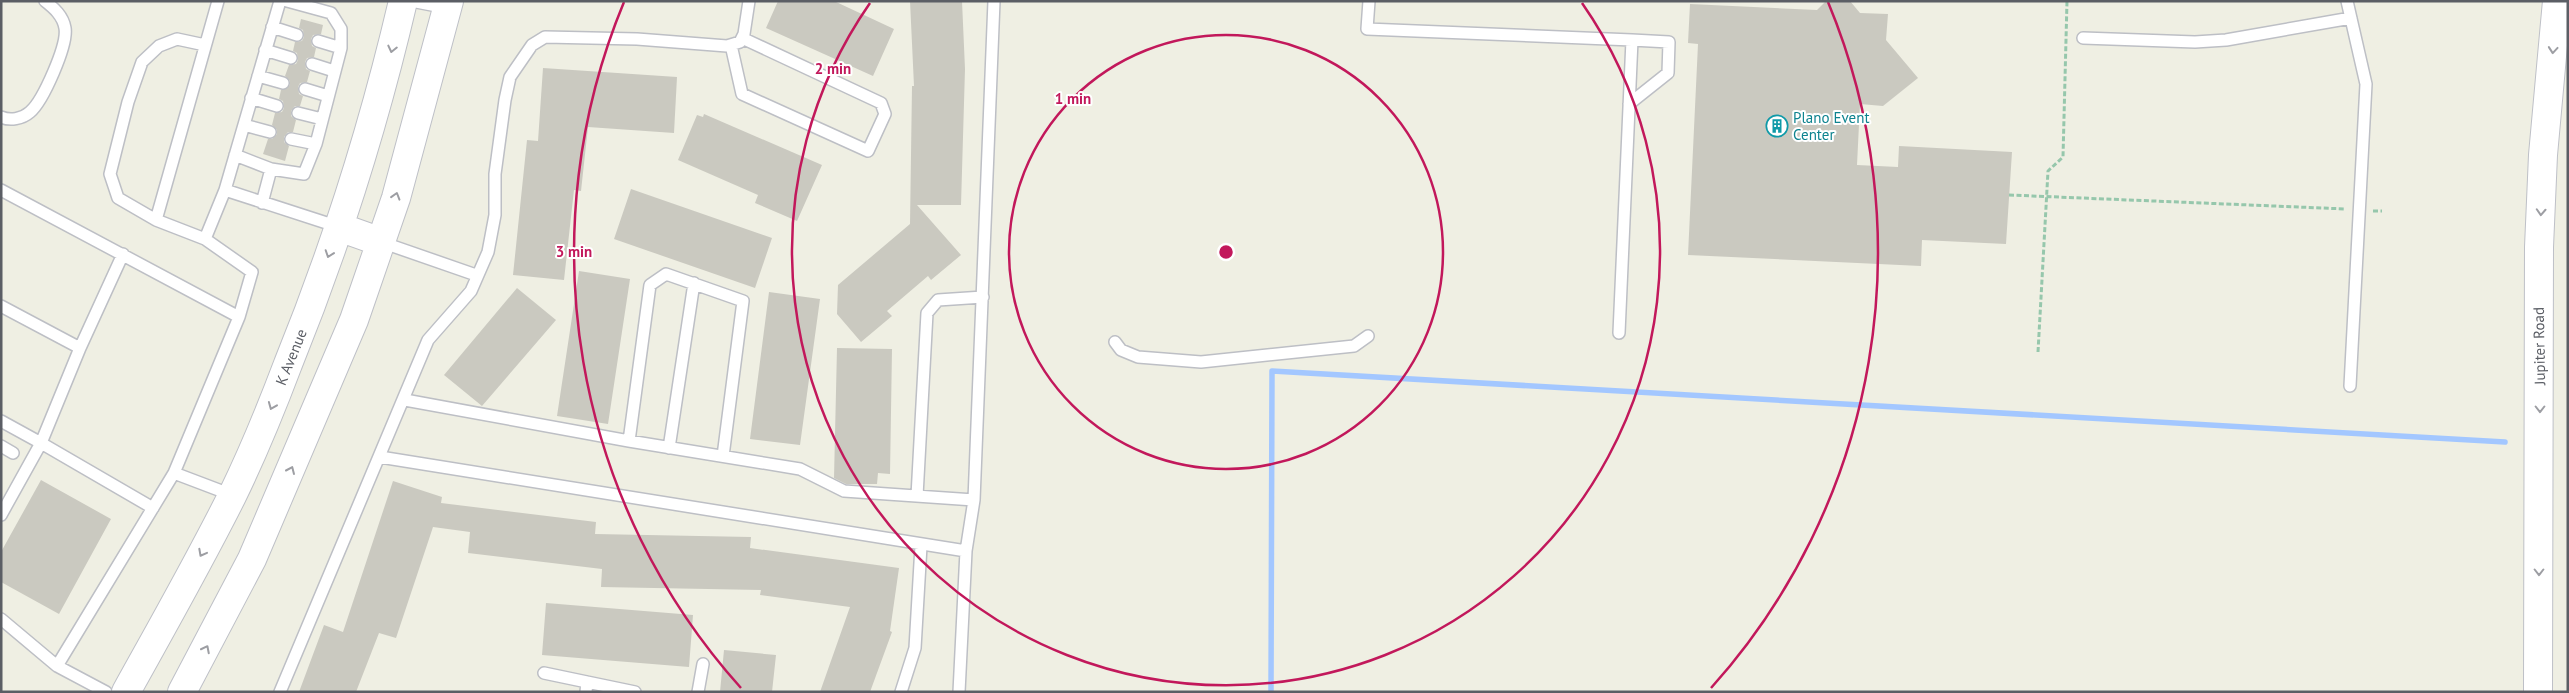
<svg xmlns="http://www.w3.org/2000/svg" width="2569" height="693" viewBox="0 0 2569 693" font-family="'PT Sans',sans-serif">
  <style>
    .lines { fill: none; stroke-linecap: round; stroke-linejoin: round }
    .stream { stroke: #a3c7ff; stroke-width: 5.5 }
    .building { fill: #cac9c0 }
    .service-casing { stroke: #bdbfc5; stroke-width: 14 }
    .secondary-casing { stroke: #bec0c7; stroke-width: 30 }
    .path { stroke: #96c7ac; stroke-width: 3; stroke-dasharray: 5 2.5; stroke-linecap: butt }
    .service { stroke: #fff; stroke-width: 11 }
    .secondary { stroke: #fff; stroke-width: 28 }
    .oneway { stroke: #9d9ea3 }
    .ring { fill: none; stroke: #c2185b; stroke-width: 2.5 }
    .labels { text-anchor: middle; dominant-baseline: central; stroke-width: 4; stroke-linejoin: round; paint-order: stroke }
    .culture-label { font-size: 15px; fill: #0d838f; stroke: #fff; text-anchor: start }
    .street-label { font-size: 15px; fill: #5b5e65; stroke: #fff }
    .centre { fill: #c2185b; stroke: #fff; stroke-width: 2.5 }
    .ring-label { font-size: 15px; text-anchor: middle; font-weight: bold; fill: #c2185b; stroke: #fff; stroke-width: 4; stroke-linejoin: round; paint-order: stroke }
  </style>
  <rect width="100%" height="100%" fill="#efefe3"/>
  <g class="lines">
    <path class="stream" d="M 1271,692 L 1272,371 L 2505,442"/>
  </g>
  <path class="building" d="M 778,1 L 834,1 L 894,29 L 873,76 L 766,28 Z
    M 910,1 L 962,1 L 965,69 L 961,205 L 917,205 L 961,255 L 931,280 L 928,276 L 887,311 L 892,316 L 861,342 L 837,314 L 838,285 L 910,224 L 912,86 L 914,86 Z
    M 1826,1 L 1850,1 L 1860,13 L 1888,14 L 1886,40 L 1918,78 L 1883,106 L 1860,104 L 1857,165 L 1898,167 L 1899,146 L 2012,152 L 2006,244 L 1922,240 L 1921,266 L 1688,255 L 1698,44 L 1688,43 L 1690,4 L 1817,10 Z
    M 301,19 L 323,25 L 321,34 L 313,35 L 311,39 L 312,46 L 316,48 L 314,57 L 307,58 L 305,62 L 306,69 L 310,71 L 307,82 L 300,83 L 298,87 L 299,94 L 303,96 L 300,106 L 295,106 L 291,111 L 291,116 L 296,120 L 293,132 L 288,132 L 284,137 L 284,142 L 289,146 L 285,161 L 263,154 L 268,139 L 272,139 L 277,134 L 277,130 L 272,125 L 275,113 L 282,112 L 284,108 L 283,101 L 279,99 L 281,90 L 290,85 L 290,81 L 285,76 L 289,65 L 296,64 L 298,60 L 297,53 L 293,51 L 295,42 L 302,41 L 304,37 L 303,30 L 299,28 Z
    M 543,68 L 677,77 L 674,133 L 588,127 L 581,191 L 574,190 L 564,280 L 513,275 L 527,140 L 538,141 Z
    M 704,114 L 822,165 L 797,221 L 755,203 L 758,195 L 678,160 L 697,115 L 703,117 Z
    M 631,189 L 772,238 L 755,288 L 614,239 Z
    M 579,271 L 630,279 L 608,424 L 557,416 Z
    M 517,288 L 556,320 L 482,406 L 444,375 Z
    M 769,292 L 820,299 L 800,445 L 750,439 Z
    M 837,348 L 892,349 L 890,474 L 878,473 L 877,484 L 846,484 L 834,478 Z
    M 41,480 L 111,519 L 59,614 L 1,582 L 1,552 Z
    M 393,481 L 442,497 L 441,503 L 596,522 L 595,534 L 751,537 L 750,548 L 899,568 L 890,631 L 892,632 L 870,692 L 820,692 L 850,607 L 760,595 L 761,590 L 601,587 L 602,569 L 468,553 L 470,532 L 433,527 L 396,638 L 379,633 L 356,692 L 299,692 L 324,625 L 343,632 Z
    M 546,603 L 693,615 L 689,667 L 542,655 Z
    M 724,650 L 776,655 L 772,692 L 720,692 Z"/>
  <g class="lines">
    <g class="service-casing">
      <path id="service" d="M 218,1 L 156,220 L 205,239 L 225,190
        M 280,1 L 225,190 L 339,227
        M 411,1 L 447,8
        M 1369,1 L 1367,29 L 1632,40 L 1619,333
        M 2347,1 L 2366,84 L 2350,386
        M 272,27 L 297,35
        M 2083,38 L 2195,42 L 2226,40 L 2351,18
        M 318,41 L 341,48
        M 731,45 L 742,94 L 868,151 L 885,114 L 881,103 L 742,38
        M 265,50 L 291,58
        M 312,64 L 334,71
        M 258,76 L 283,83
        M 305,89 L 328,96
        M 251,98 L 277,106
        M 1629,104 L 1668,73 L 1669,42 L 1632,40
        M 298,113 L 322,119
        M 1,117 C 10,121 22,119 30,112 C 43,101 68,45 65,28 C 63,16 54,8 45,1
        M 244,125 L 270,132
        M 291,139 L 316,144
        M 235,155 L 271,169 L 304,174 L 316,144 L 341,48 L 341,29 L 331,13 L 287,1
        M 1,190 L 239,317 L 174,473
        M 262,203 L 271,169
        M 156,220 L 118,198 L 110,174 L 128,102 L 142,62 L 159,46 L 177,39 L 205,45
        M 205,239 L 252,272 L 239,317
        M 381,242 L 476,275
        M 1,306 L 80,348
        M 1115,342 L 1121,350 L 1138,357 L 1201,362 L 1354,346 L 1368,336
        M 405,400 L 629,441 L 800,469 L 844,491 L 974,500
        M 1,421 L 41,443 L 80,348 L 123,254
        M 629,441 L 650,285 L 666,274 L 743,301 L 723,456
        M 1,446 L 13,453
        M 669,448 L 694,283
        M 380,457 L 966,551
        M 917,496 L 927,313 L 938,300 L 983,297
        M 1,515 L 41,443 L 153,508
        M 1,619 L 57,666
        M 544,673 L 587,682
        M 106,692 L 57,666 L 174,473 L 232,495
        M 280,692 L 428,340 L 471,291 L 488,252 L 495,215 L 495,174 L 505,100 L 510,77 L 532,45 L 545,37 L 637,39 L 727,46 L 740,42 L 744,34 L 749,1
        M 586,692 L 587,682 L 635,692
        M 698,692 L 703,664
        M 901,692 L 915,648 L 921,546
        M 959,692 L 966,551 L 974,500 L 994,1"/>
    </g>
    <g class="secondary-casing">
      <path id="secondary" d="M 339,227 L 381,242
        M 126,692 C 162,627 199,562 232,496 C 253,453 271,409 288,364 C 336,246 374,125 403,1
        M 182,692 L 252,559 L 354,320 L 396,198 L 449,1
        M 2538,692 L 2539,247 L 2543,155 L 2557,1"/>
    </g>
    <path class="path" d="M 2009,195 L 2346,209
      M 2373,211 L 2382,211
      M 2038,352 L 2048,171 L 2063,157 L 2067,1"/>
    <use href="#service" class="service"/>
    <use href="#secondary" class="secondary"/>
  </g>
  <defs><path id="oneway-chevron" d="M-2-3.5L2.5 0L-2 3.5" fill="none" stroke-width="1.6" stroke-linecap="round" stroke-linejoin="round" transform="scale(1.25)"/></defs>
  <g class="oneway">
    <use href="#oneway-chevron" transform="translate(392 49) rotate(103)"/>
    <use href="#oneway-chevron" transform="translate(2553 50) rotate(95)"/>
    <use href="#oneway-chevron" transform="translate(396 196) rotate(-73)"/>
    <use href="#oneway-chevron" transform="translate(2541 212) rotate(93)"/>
    <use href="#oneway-chevron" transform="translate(329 254) rotate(109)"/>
    <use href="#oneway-chevron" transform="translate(272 406) rotate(112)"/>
    <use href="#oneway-chevron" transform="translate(2540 409) rotate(90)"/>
    <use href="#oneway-chevron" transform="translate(291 470) rotate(-66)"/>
    <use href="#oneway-chevron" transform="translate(202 553) rotate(118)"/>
    <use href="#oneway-chevron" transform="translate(2539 572) rotate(90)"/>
    <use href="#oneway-chevron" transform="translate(206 649) rotate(-63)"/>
  </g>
  <g class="ring">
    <circle cx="1226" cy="252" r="217"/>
    <path d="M1582 3A434 434 0 1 1 870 3"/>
    <path d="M741 688A652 652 0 0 1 624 2M1828 2A652 652 0 0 1 1711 688"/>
  </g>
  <defs>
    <g id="building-ring" transform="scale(1.125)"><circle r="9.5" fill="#fff" stroke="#0f9aa8" stroke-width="1.5"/><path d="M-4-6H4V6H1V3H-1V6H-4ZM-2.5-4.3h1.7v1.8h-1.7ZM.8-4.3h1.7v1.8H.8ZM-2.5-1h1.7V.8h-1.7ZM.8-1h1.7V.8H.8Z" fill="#0f9aa8"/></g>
  </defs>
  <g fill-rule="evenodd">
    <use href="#building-ring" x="1777" y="126"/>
  </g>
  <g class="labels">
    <g class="culture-label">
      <text x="1793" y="117">Plano Event<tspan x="1793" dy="17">Center</tspan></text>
    </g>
    <g class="street-label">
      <text transform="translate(2539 346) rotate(-91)">Jupiter Road</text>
      <text transform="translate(291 357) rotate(-68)">K Avenue</text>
    </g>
  </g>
  <circle cx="1226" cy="252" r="8" class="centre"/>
  <g class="ring-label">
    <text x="833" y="74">2 min</text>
    <text x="1073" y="104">1 min</text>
    <text x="574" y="257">3 min</text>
  </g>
  <rect width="2569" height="693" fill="none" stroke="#5b5e65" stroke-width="5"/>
</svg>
